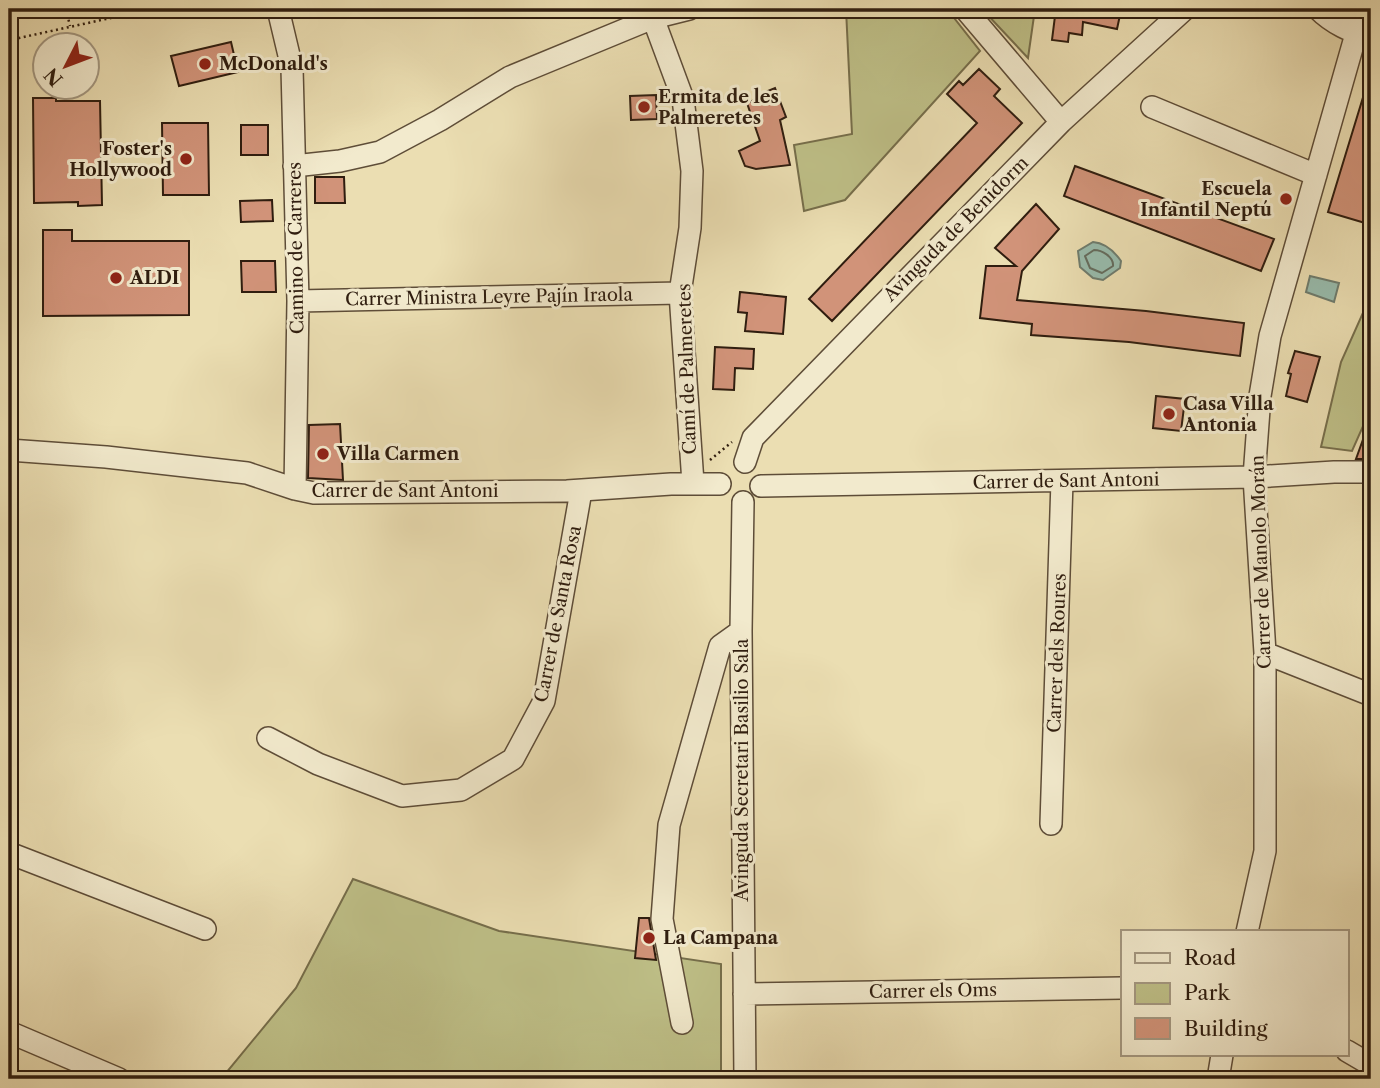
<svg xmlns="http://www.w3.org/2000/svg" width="1380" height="1088" viewBox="0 0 1380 1088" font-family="'Libre Caslon Text',serif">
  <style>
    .green { fill: #bebf87; stroke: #766e4b; stroke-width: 2 }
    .water { fill: #98bcad; stroke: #6e7c6e; stroke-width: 2 }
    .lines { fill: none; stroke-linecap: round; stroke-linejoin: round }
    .shore { stroke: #646c5e; stroke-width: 2 }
    .building { fill: #d19379; stroke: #2f1d0f; stroke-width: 2 }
    .minor-casing { stroke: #5e4d38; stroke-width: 24 }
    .path { stroke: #2f1d0f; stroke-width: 2.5; stroke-dasharray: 2 3.5; stroke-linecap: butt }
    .minor { stroke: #f2eacd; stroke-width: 21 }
    .poi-dot { fill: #8f2418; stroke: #f2eacd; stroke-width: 2.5 }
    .labels { text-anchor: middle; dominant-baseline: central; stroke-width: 6; stroke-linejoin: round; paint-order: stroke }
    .poi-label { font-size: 18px; font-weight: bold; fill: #2f1d0f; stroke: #f2eacd; text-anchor: start }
    .street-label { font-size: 18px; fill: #2f1d0f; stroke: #f2eacd }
  </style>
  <rect width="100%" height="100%" fill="#ebdeb2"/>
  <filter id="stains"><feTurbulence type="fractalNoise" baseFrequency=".00286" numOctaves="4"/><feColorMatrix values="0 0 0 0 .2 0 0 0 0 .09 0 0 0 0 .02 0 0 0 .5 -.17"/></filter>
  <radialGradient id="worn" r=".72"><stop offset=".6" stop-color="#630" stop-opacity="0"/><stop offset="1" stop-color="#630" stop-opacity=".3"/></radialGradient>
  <path class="green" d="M 846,9 L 947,9 L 980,51 L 845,200 L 804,211 L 794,145 L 852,134 Z
    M 983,9 L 1035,9 L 1028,58 L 983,10 Z
    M 1366,306 L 1371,308 L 1371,415 L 1368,415 L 1352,451 L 1321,447 L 1341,362 Z
    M 353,879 L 499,931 L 721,964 L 721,1079 L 221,1079 L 296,988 Z"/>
  <path class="water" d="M 1093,242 C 1106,243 1114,251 1121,261 L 1120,268 L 1103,280 L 1093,278 L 1080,267 L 1078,251 Z
    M 1310,276 L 1339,283 L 1334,302 L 1306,292 Z"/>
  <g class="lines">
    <path class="shore" d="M 1094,250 C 1102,250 1114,257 1113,266 L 1102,273 L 1090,268 L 1085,256 Z"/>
  </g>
  <path class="building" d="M 1049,9 L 1088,9 L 1120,15 L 1117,29 L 1083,22 L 1082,35 L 1069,33 L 1068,42 L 1052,40 L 1055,16 L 1049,15 Z
    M 231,42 L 238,72 L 179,86 L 171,56 Z
    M 979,69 L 1000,89 L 994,96 L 1022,123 L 832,321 L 809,299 L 977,123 L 947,94 L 959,81 L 963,85 Z
    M 1368,81 L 1371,81 L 1371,203 L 1365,223 L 1328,212 Z
    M 775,88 L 786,117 L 780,120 L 790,165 L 756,169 L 745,166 L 739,151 L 760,141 L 747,103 L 759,98 L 758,95 Z
    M 656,95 L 657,119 L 631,120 L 630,96 Z
    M 33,98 L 56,98 L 56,101 L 100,101 L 102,205 L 78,206 L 78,202 L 34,203 Z
    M 162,123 L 208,123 L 209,195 L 163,195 Z
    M 241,125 L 268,125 L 268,155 L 241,155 Z
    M 1075,166 L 1274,239 L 1261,271 L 1064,196 Z
    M 315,177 L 344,177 L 345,203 L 315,203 Z
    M 272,200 L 273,221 L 241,222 L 240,201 Z
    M 1036,204 L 1059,229 L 1022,271 L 1017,300 L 1146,311 L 1244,323 L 1240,356 L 1129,342 L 1031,335 L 1032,324 L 980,318 L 986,266 L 1016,266 L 995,248 Z
    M 43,230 L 72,230 L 72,241 L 189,241 L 189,315 L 43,316 Z
    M 241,261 L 275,261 L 276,292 L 242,292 Z
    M 740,292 L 786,297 L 783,334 L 745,331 L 747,313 L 738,312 Z
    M 715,347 L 754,349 L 753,369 L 735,368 L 734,390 L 713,389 Z
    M 1295,351 L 1320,357 L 1307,402 L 1286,396 L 1291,374 L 1288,373 Z
    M 1156,396 L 1185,399 L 1181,431 L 1153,428 Z
    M 1370,420 L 1371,459 L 1356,459 Z
    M 340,424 L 343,480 L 308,478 L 309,425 Z
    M 639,918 L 649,918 L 656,960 L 635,958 Z"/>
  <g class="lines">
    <g class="minor-casing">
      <path id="minor" d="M 278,9 L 292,68 L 298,301 L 295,489
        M 652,9 L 653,18 L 683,99 L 692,171 L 690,228 L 680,293 L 693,483
        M 965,9 L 1061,122
        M 1318,9 C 1332,23 1352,33 1371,37
        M 1152,107 L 1316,175
        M 294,166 L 340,161 L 380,152 L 440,120 L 510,77 L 653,18 L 689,9
        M 298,301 L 680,293
        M 9,450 L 106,457 L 247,473 L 295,489 L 314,493 L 567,491 L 671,484 L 720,484
        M 745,462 L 753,438 L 1061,122 L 1185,9
        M 761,486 L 1254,477 L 1334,472 L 1371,472
        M 743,502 L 741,631 L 745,1079
        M 1265,653 L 1371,695
        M 268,738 L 318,764 L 402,796 L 461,790 L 513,759 L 544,701 L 581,491
        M 1051,824 L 1062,481
        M 9,853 L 205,929
        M 1247,932 L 1265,851 L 1265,653 L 1254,477 L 1260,396 L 1270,336 L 1356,34 L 1357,9
        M 744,994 L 1123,988
        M 682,1023 L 662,919 L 669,825 L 720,646 L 741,631
        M 9,1032 L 119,1079
        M 1347,1051 L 1371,1065
        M 1218,1079 L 1222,1055"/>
    </g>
    <path class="path" d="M 66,9 L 70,26
      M 9,44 L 19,38 L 152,9
      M 710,460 L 732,442"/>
    <use href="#minor" class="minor"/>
  </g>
  <g class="poi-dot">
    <circle cx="205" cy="64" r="7"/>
    <circle cx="644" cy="107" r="7"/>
    <circle cx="186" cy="159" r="7"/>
    <circle cx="1286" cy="199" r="7"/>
    <circle cx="116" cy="278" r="7"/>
    <circle cx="1169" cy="414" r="7"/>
    <circle cx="323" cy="454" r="7"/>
    <circle cx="649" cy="938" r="7"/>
  </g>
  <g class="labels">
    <g class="poi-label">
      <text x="219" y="64">McDonald's</text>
      <text x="658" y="97">Ermita de les<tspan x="658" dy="21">Palmeretes</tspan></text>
      <text x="172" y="149" text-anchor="end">Foster's<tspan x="172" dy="21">Hollywood</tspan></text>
      <text x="1272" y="189" text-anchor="end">Escuela<tspan x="1272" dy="21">Infantil Neptú</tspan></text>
      <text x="130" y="278">ALDI</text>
      <text x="1183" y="404">Casa Villa<tspan x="1183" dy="21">Antonia</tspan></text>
      <text x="337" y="454">Villa Carmen</text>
      <text x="663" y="938">La Campana</text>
    </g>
    <g class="street-label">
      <text transform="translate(956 229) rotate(-45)">Avinguda de Benidorm</text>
      <text transform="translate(296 248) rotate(-91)">Camino de Carreres</text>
      <text transform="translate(489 297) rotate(-1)">Carrer Ministra Leyre Pajín Iraola</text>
      <text transform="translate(687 369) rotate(-92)">Camí de Palmeretes</text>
      <text transform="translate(1066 481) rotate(-1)">Carrer de Sant Antoni</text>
      <text x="405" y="491">Carrer de Sant Antoni</text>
      <text transform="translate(1261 562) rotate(-92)">Carrer de Manolo Morán</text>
      <text transform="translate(558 614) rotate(-79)">Carrer de Santa Rosa</text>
      <text transform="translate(1057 653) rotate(-88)">Carrer dels Roures</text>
      <text transform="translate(742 770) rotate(-90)">Avinguda Secretari Basilio Sala</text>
      <text transform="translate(933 991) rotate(-1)">Carrer els Oms</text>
    </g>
  </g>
  <rect width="1380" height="1088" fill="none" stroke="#ebdeb2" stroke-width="35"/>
  <rect x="10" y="10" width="1359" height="1067" fill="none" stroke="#2f1d0f" stroke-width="3.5"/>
  <rect x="18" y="18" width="1345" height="1053" fill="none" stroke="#2f1d0f" stroke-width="2"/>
  <rect x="1121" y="930" width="228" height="126" fill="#f2eacd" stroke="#a49881" stroke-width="2"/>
  <rect x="1135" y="953" width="35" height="10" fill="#f2eacd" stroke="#a49881" stroke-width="2"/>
  <text x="1184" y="965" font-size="21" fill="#2f1d0f">Road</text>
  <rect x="1135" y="983" width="35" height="21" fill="#bebf87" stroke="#a49881" stroke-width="2"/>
  <text x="1184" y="1000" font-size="21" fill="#2f1d0f">Park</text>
  <rect x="1135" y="1018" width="35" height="21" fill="#d19379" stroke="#a49881" stroke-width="2"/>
  <text x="1184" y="1036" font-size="21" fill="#2f1d0f">Building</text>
  <g transform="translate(66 66) rotate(228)"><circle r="33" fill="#f2eacd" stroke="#a49881" stroke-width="2"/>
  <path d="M0-5L12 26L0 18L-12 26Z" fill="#8f2418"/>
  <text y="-10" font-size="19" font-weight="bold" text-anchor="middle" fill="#2f1d0f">N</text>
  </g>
  <rect width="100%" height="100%" filter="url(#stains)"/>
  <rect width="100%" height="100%" fill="url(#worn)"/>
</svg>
